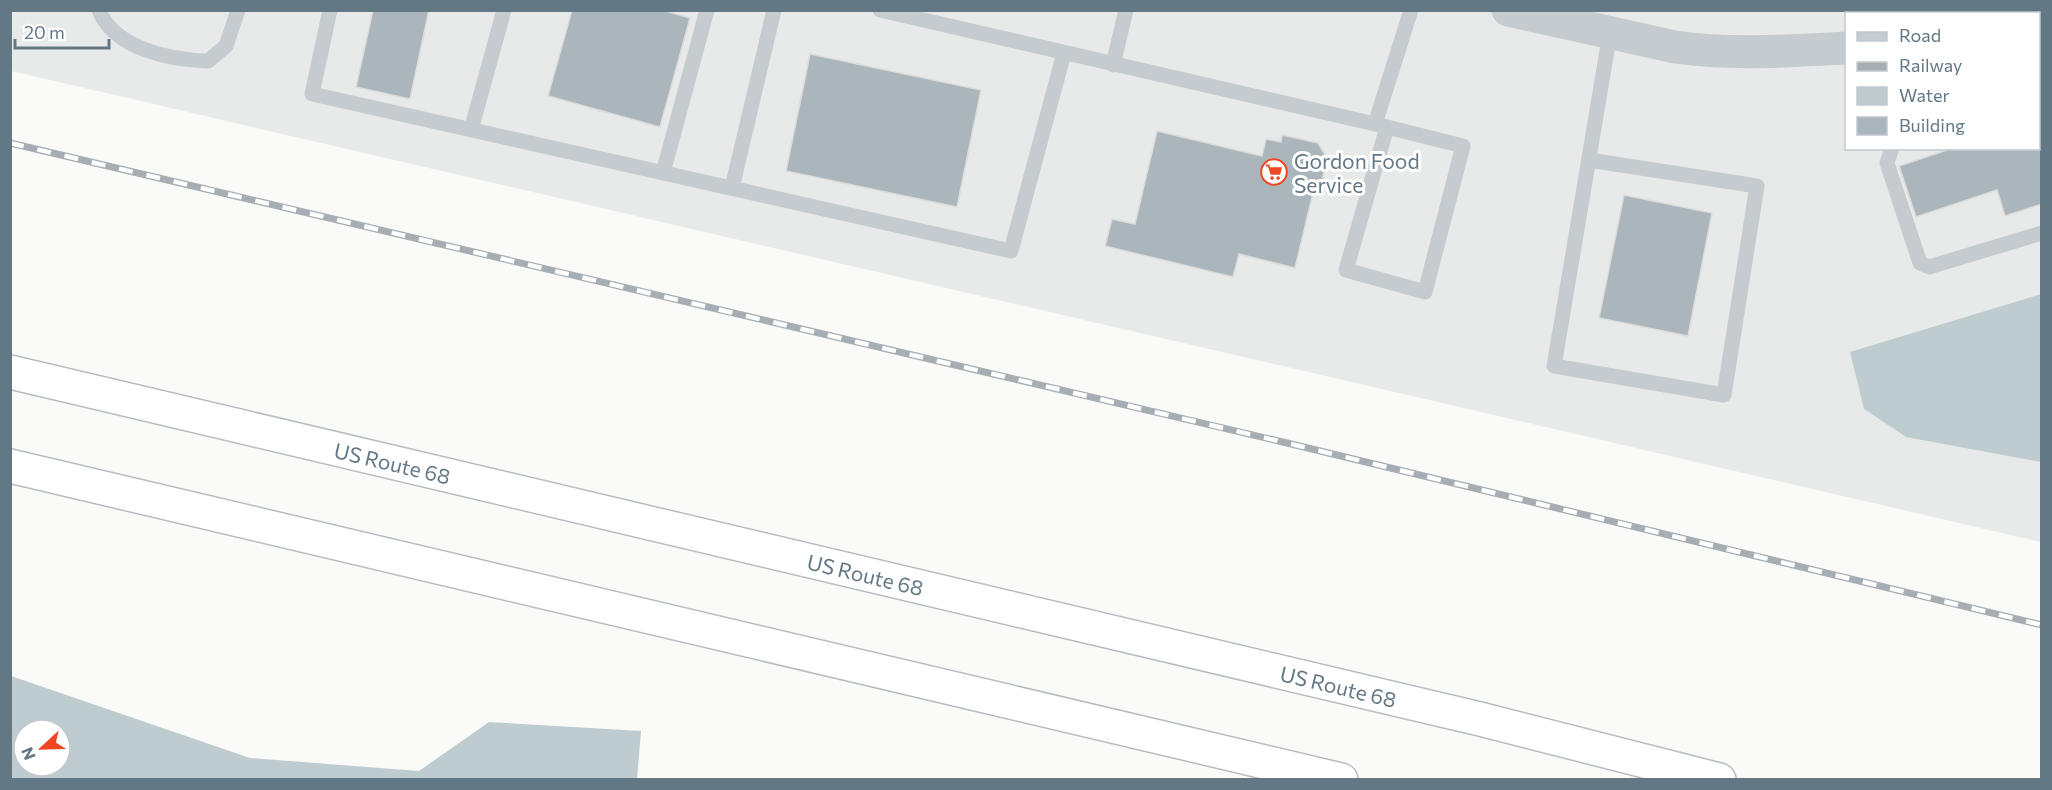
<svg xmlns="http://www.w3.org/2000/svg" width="2052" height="790" viewBox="0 0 2052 790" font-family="Commissioner,sans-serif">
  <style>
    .built { fill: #e8eae9; fill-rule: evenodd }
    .water { fill: #becbcf; fill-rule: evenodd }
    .building { fill: #abb6bc; stroke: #dcdcda; stroke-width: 1.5 }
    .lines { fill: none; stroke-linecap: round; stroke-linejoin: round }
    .motorway-casing { stroke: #b8bdc0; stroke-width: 36 }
    .service { stroke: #c5cbce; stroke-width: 15 }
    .tertiary { stroke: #c5cbce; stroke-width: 33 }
    .motorway { stroke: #fff; stroke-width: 33 }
    .rail-casing { stroke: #a6aeb3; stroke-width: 7 }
    .rail { stroke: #fff; stroke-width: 4.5; stroke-dasharray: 14; stroke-linecap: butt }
    .labels { text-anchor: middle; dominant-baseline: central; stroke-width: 6; stroke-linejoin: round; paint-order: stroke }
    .poi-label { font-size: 21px; fill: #637885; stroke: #fff; text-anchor: start }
    .street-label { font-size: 21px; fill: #637885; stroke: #fff }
  </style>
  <rect width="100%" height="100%" fill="#fafaf8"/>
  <path class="built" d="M 11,10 L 2041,11 L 2041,542 L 11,71 ZM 1846,14 L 2038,14 L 2038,148 L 1846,148 Z"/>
  <path class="water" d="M 2041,294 L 2041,462 L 1906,437 L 1864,409 L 1850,352 Z
    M 11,676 L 250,758 L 419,771 L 489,722 L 641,731 L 637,779 L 11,779 ZM 24,730 L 60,730 L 60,766 L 24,766 Z"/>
  <path class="building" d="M 373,10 L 429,10 L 410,99 L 356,87 Z
    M 572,10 L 662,10 L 690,18 L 660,127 L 548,96 Z
    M 810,54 L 981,90 L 957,207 L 786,171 Z
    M 2042,119 L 2042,204 L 2005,216 L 1997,190 L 1916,217 L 1899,166 L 1953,148 L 2038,148 L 2038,120 Z
    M 1157,131 L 1262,156 L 1266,139 L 1281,142 L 1282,135 L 1318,143 L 1327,158 L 1326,163 L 1319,195 L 1313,193 L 1295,268 L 1239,254 L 1233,277 L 1105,246 L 1112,219 L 1135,224 Z
    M 1624,195 L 1712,213 L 1688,336 L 1599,318 Z"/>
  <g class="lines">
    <g class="motorway-casing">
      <g id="motorway">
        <path id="s1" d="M 10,372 L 1480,719 L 1719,780"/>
        <path d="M 10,466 L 1341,780"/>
      </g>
    </g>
    <path class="service" d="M 99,10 C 114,49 171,60 208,61 L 226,46 L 238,10
      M 330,10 L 312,94 L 1011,251 L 1064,53
      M 880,10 L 1375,124 L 1411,10
      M 1921,10 L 1922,14
      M 1113,65 L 1126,10
      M 2038,104 L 2042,104
      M 1375,124 L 1463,146 L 1425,292 L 1346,270 L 1387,127
      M 471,130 L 504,10
      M 1892,148 L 1887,163 L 1920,263 L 1929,267 L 2042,233
      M 1589,160 L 1757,186 L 1724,395 L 1554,366 L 1610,33
      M 663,173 L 707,10
      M 732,188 L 774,10"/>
    <path class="tertiary" d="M 1508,10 L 1675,47 C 1731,55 1790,51 1846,48
      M 1999,14 L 2008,10"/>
    <use href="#motorway" class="motorway"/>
    <g class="rail-casing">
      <path id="rail" d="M 10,143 L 1287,443 L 2042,625"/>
    </g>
    <use href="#rail" class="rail"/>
  </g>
  <defs>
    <g id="supermarket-ring" transform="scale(1.35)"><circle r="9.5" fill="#fff" stroke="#ef4723" stroke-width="1.5"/><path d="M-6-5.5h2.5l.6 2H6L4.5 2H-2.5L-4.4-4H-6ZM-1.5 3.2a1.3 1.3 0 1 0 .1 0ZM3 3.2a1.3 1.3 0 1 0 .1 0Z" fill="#ef4723"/></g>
  </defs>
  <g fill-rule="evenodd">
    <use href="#supermarket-ring" x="1274" y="172"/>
  </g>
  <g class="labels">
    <g class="poi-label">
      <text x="1294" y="160">Gordon Food<tspan x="1294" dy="24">Service</tspan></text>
    </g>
    <g class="street-label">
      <text stroke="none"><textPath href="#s1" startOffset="393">US Route 68</textPath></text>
      <text stroke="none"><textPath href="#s1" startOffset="879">US Route 68</textPath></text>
      <text stroke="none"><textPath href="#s1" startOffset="1365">US Route 68</textPath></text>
    </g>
  </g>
  <rect width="2052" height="790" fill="none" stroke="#637885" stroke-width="24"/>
  <rect x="1845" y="12" width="195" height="138" fill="#ffffff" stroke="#c1c9ce" stroke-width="1.5"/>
  <rect x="1857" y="32" width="30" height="9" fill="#c5cbce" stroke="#c1c9ce" stroke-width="1.5"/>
  <text x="1899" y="42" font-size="18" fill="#637885">Road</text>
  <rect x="1857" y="62" width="30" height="9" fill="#a6aeb3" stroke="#c1c9ce" stroke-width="1.5"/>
  <text x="1899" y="72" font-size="18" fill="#637885">Railway</text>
  <rect x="1857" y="87" width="30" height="18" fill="#becbcf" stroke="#c1c9ce" stroke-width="1.5"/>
  <text x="1899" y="102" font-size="18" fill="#637885">Water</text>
  <rect x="1857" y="117" width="30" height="18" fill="#abb6bc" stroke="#c1c9ce" stroke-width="1.5"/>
  <text x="1899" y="132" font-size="18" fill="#637885">Building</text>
  <g transform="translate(42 748) rotate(248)"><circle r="28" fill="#ffffff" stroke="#c1c9ce" stroke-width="1.5"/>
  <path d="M0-4.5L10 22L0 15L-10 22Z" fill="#ef4723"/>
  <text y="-9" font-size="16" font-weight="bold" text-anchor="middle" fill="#637885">N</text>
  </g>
  <path d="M15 39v9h94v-9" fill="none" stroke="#637885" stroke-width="3"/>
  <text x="24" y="39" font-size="18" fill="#637885" stroke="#ffffff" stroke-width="4.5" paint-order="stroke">20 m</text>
</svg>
